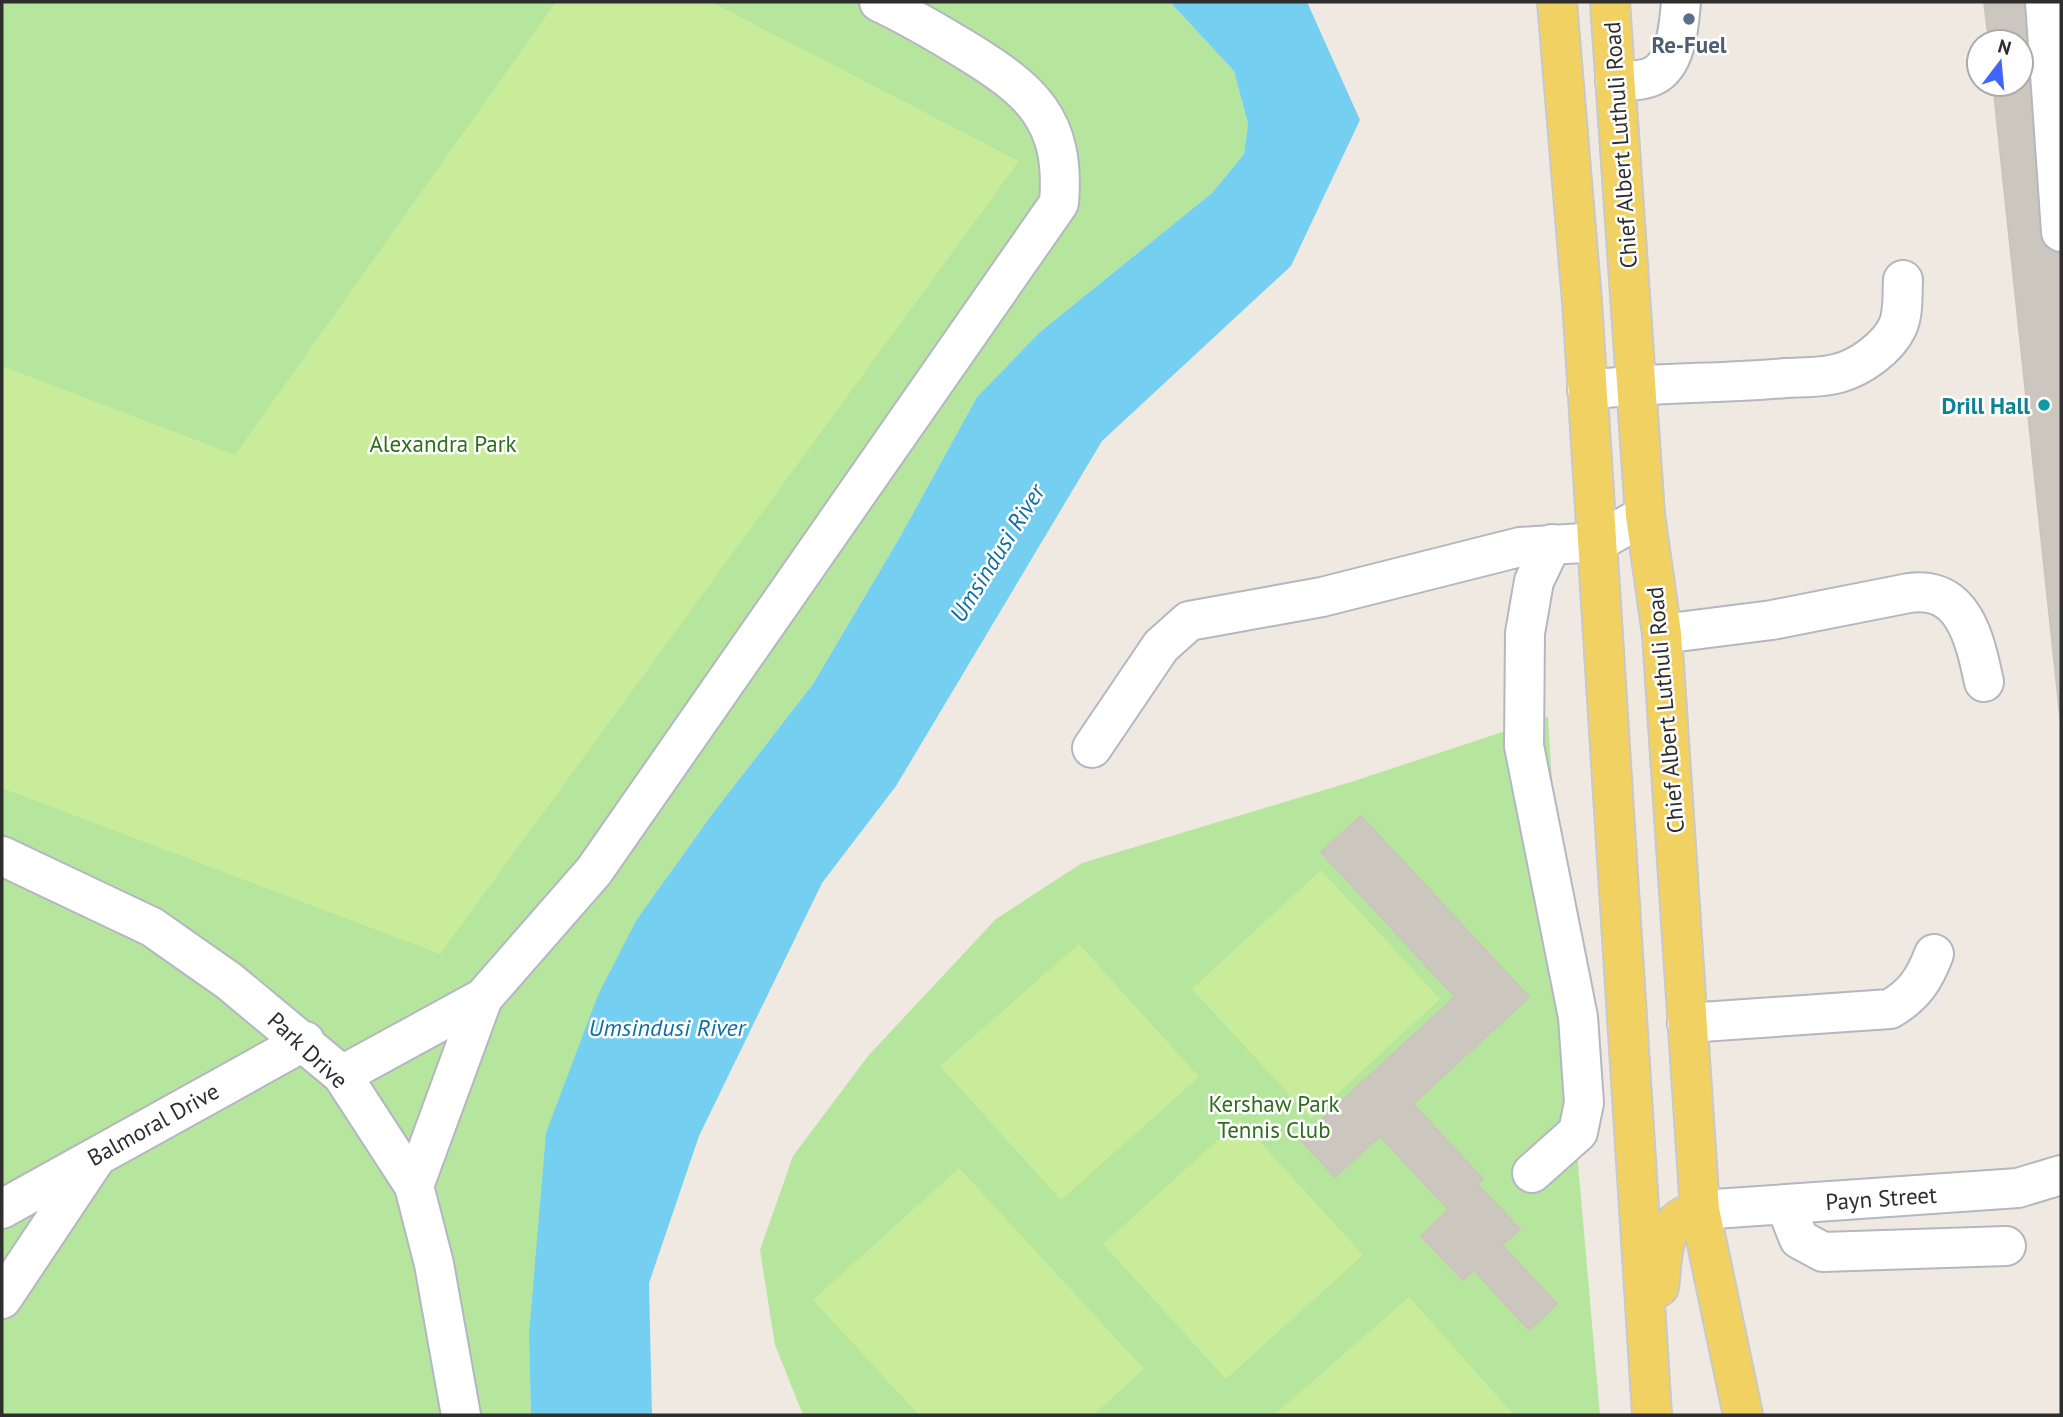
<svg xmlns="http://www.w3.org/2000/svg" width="2063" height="1417" viewBox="0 0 2063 1417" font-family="'PT Sans',sans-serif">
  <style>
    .green { fill: #b6e59e }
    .pitch { fill: #c9ec9a }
    .water { fill: #75cff0 }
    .building { fill: #cbc7bf; stroke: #cbc5ba; stroke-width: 2 }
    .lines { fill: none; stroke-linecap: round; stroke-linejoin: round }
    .minor-casing { stroke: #b4b7c1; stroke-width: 42 }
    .major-casing { stroke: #c9c9c9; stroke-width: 42 }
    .minor { stroke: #fff; stroke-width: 38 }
    .major { stroke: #f2d163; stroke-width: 38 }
    .service-dot { fill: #5c6f8a; stroke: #fff; stroke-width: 2.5 }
    .culture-dot { fill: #0f9aa8; stroke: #fff; stroke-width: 2.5 }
    .labels { text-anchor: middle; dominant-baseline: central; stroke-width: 5; stroke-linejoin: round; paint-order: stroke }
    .service-label { font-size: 23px; font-weight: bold; fill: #4e5e75; stroke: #fff }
    .street-label { font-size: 23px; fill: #2e2e2e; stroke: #fff }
    .culture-label { font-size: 23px; font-weight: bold; fill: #0d838f; stroke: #fff; text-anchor: end }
    .park-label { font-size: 23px; fill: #2c6e1b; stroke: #fff }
    .water-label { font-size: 24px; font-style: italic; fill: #0d6fa3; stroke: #fff }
  </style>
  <rect width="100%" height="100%" fill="#efe9e1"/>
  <path class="green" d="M 2,2 L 1170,2 L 1234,71 L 1248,124 L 1244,154 L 1212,193 L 1040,332 L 977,397 L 900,537 L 813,684 L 713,813 L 637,919 L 529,1335 L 531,1415 L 2,1415 Z
    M 1548,717 L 1570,1072 L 1600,1415 L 803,1415 L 775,1345 L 760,1250 L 793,1156 L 868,1056 L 996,919 L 1082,863 L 1351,782 Z"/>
  <path class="pitch" d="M 556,2 L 711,2 L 1019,161 L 440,954 L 2,788 L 2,366 L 235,455 Z
    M 1321,870 L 1440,999 L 1311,1118 L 1192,989 Z
    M 1079,944 L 1199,1077 L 1061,1200 L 940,1066 Z
    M 1240,1120 L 1363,1255 L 1226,1379 L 1103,1244 Z
    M 959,1168 L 1144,1369 L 1093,1415 L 919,1415 L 813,1300 Z
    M 1409,1297 L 1514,1415 L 1274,1415 Z"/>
  <path class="water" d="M 1170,2 L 1307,2 L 1360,120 L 1291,266 L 1102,441 L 896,786 L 822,883 L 699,1136 L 649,1283 L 652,1415 L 531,1415 L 529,1335 L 546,1133 L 598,995 L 637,919 L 713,813 L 813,684 L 900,537 L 977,397 L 1040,332 L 1212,193 L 1244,154 L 1248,124 L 1234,71 Z"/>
  <path class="building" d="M 1984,2 L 2061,2 L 2061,725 L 1993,84 L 2021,84 L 2021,42 L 1989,42 Z
    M 1361,816 L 1529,997 L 1413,1104 L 1483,1179 L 1449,1210 L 1380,1136 L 1335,1177 L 1300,1139 L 1455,997 L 1321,852 Z
    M 1477,1184 L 1520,1229 L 1502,1245 L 1557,1304 L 1529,1330 L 1474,1270 L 1463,1280 L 1421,1236 Z"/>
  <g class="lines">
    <g class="minor-casing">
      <path id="minor" d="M 2045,2 L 2061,232
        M 1615,81 C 1627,81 1643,81 1653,76 C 1677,65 1679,24 1681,2
        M 1587,390 C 1653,382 1720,384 1786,378 C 1803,377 1823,378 1839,373 C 1861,367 1887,348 1897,328 C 1904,314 1902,295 1903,280
        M 1662,634 L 1772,620 L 1909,593 C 1964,585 1975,640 1984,682
        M 1092,748 L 1161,646 L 1189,621 L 1322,597 L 1520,547 L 1598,542 L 1645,515
        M 2,856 L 152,927 L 229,981 L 342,1075 L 414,1186 L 434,1264 L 461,1415
        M 1687,1023 L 1890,1009 C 1914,995 1924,980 1934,954
        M 342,1075 L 483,998 L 594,871 L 1059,203 C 1066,119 1031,90 964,49 C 936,32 909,16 879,2
        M 1532,1173 L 1578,1132 L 1584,1103 L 1578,1017 L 1524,746 L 1525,633 L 1534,581 L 1552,544
        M 414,1186 L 483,998
        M 1785,1204 L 1799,1239 L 1823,1252 L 2006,1246
        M 2,1209 L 305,1041
        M 1700,1210 L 2018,1188 L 2061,1175
        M 2,1299 L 94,1161"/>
    </g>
    <g class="major-casing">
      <path id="major" d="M 1557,2 L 1582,301 L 1652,1415
        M 1610,2 L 1645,515 L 1662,634 L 1700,1210 L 1743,1415
        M 1659,1287 C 1664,1251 1658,1221 1700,1210"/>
    </g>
    <use href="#minor" class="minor"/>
    <use href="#major" class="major"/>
  </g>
  <circle class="service-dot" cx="1689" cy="19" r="7"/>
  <circle class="culture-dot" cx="2044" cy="405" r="7"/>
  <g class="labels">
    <g class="service-label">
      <text x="1689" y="44">Re-Fuel</text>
    </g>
    <g class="street-label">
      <text transform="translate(1620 145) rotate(-94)">Chief Albert Luthuli Road</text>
      <text transform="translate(1665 710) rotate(-95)">Chief Albert Luthuli Road</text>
      <text transform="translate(308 1050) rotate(43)">Park Drive</text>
      <text transform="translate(153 1124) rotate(-29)">Balmoral Drive</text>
      <text transform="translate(1881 1198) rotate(-4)">Payn Street</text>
    </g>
    <g class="culture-label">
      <text x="2030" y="405">Drill Hall</text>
    </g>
    <g class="park-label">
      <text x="443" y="443">Alexandra Park</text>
      <text x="1274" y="1103">Kershaw Park<tspan x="1274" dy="26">Tennis Club</tspan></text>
    </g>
    <g class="water-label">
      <text transform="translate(997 553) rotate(-58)">Umsindusi River</text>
      <text x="667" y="1027">Umsindusi River</text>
    </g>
  </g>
  <rect width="2063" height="1417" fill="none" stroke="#2e2e2e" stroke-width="7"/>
  <g transform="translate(2000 63) rotate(16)"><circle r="33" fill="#ffffff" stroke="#ababab" stroke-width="2"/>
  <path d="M0-5L12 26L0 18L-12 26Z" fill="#4264fb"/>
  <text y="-10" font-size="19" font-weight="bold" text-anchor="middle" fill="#2e2e2e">N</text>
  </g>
</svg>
